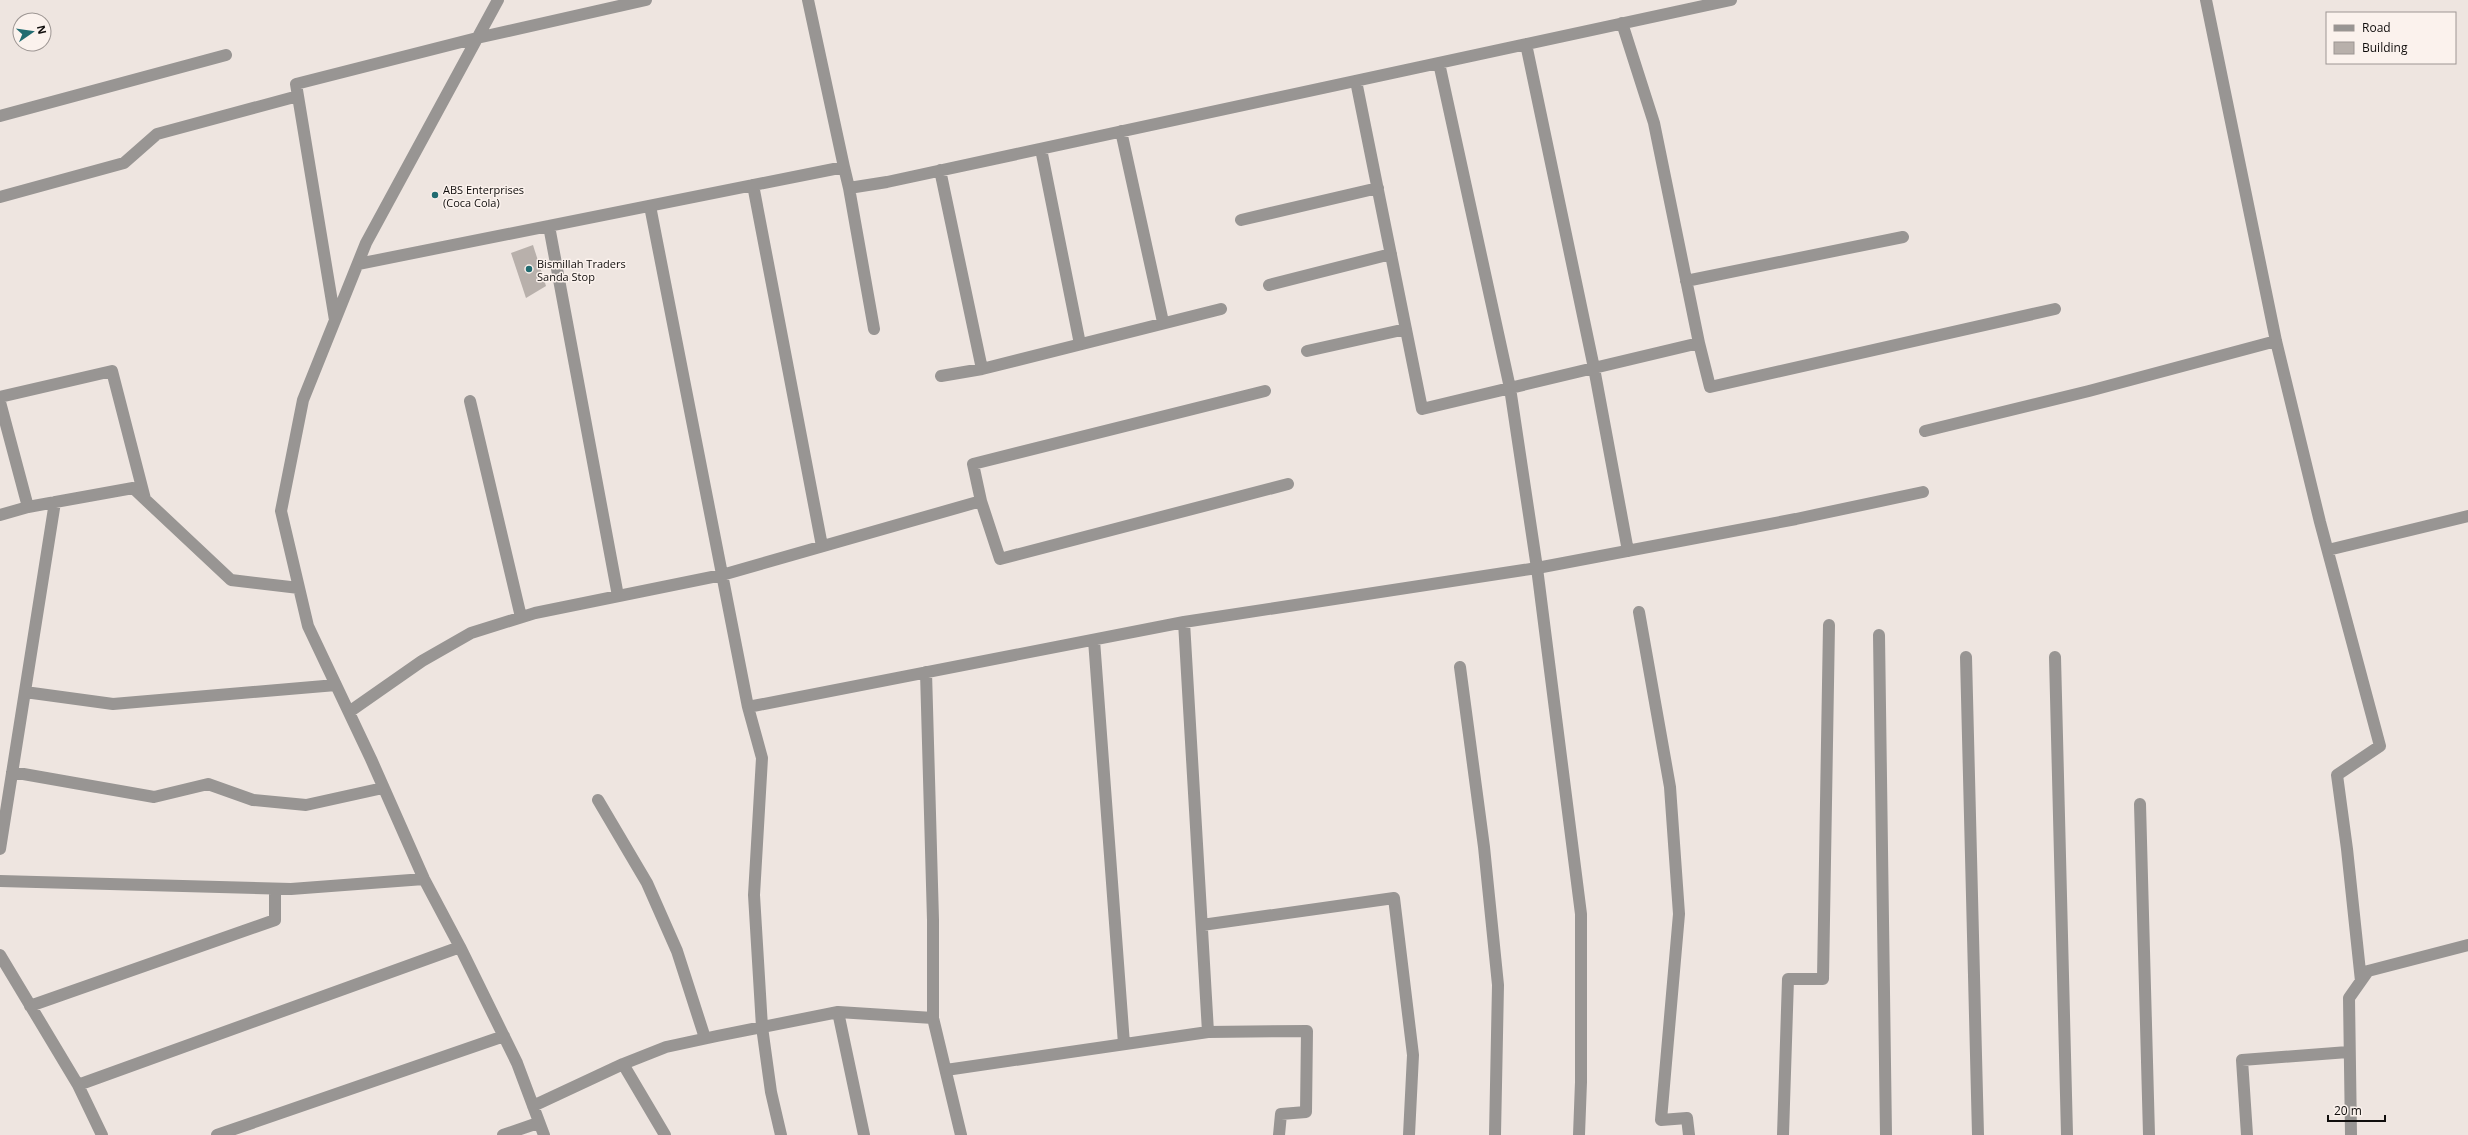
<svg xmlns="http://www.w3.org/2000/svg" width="2468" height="1135" viewBox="0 0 2468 1135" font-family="'Open Sans',sans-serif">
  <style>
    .building { fill: #b8b0ab }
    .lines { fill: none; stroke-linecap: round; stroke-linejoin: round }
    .minor { stroke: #989593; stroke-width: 12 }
    .poi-dot { fill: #216c71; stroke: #fbf2ed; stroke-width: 1.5 }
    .labels { text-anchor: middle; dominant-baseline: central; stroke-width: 3; stroke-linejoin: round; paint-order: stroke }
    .poi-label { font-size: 11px; fill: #100d0c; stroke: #fbf2ed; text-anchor: start }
  </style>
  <rect width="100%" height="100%" fill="#eee5e0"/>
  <path class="building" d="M 533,245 L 546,286 L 526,298 L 511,253 Z"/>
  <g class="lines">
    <path class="minor" d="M 498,0 L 366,243 L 303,400 L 281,511 L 308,626 L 371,759 L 424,879 L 460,947 L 517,1063 L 544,1135
      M 808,0 L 844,167
      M 2206,0 L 2276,341 L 2320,522 L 2380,746 L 2337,775 L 2347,849 L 2361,981
      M 1526,44 L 1594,368 L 1628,551
      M 1439,63 L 1510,388 L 1537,568 L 1796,519 L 1923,492
      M 1356,81 L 1422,409 L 1699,343 L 1654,123 L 1622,23
      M 0,116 L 226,55
      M 1121,131 L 1163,322
      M 1041,149 L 1080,344
      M 940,170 L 982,369
      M 753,185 L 822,546
      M 849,188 L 874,329
      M 0,197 L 124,163 L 157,134 L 298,96
      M 650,206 L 748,707 L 1184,622 L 1537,568 L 1581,914 L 1581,1082 L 1579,1135
      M 1241,220 L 1378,188
      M 549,226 L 618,596
      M 358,264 L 844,167 L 849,188 L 887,182 L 1731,0
      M 1686,281 L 1903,237
      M 1269,285 L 1391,254
      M 335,320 L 296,84 L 477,38 L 646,0
      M 1699,343 L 1710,387 L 2055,309
      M 1307,351 L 1406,329
      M 941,376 L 982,369 L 1221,309
      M 0,397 L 112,371 L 145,499
      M 470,401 L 521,617
      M 0,402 L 28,507 L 133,488 L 231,580 L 299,588
      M 1925,431 L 2089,391 L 2276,341
      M 981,501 L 973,464 L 1265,391
      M 0,515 L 28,507
      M 2328,550 L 2468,516
      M 1639,612 L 1670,787 L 1679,914 L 1661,1120 L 1687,1118 L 1689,1135
      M 1184,622 L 1208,1032 L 1307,1031 L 1306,1112 L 1281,1114 L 1279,1135
      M 1879,635 L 1886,1135
      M 1094,640 L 1124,1044
      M 1966,657 L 1978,1135
      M 2055,657 L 2067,1135
      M 1460,667 L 1484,847 L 1498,985 L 1495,1135
      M 926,672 L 933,920 L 933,1018 L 961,1135
      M 25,692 L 113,704 L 336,685
      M 748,707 L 762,758 L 754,895 L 762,1027 L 771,1092 L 781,1135
      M 349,712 L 422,661 L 471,633 L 535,613 L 722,575 L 981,501 L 1000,559 L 1288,484
      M 12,772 L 154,797 L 208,784 L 253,800 L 306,805 L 383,788
      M 598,800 L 647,883 L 677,951 L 705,1038
      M 2140,804 L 2149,1135
      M 0,849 L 55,502
      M 0,881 L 291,889 L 424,879
      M 1202,925 L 1394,898 L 1413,1055 L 1409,1135
      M 0,955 L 78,1085
      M 30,1006 L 275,920 L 275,889
      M 838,1012 L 864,1135
      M 623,1064 L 665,1135
      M 946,1070 L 1208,1032
      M 533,1106 L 623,1064 L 666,1047 L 717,1036 L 838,1012 L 933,1018
      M 102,1135 L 78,1085 L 460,947
      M 217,1135 L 504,1036
      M 503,1135 L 538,1123
      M 1783,1135 L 1788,979 L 1823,979 L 1829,625
      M 2247,1135 L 2242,1060 L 2348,1052
      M 2351,1135 L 2349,998 L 2368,971 L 2468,945"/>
  </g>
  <g class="poi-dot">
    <circle cx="435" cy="195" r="4"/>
    <circle cx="529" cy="269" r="4"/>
  </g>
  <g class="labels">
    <g class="poi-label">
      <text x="443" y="189">ABS Enterprises<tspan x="443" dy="13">(Coca Cola)</tspan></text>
      <text x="537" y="263">Bismillah Traders<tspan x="537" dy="13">Sanda Stop</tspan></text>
    </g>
  </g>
  <rect x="2326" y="12" width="130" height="52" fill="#fbf2ed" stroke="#9d9693"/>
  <rect x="2334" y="25" width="20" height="6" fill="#989593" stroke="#9d9693"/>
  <text x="2362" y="32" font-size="12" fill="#100d0c">Road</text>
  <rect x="2334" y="42" width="20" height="12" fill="#b8b0ab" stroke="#9d9693"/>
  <text x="2362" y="52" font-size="12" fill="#100d0c">Building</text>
  <g transform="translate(32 32) rotate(77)"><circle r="19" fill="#fbf2ed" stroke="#9d9693"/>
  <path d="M0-3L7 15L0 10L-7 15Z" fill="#216c71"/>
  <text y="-6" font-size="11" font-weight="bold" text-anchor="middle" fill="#100d0c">N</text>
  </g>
  <path d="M2328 1115v6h57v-6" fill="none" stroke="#100d0c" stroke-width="2"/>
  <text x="2334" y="1115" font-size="12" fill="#100d0c" stroke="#fbf2ed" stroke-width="3" paint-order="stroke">20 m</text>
</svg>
